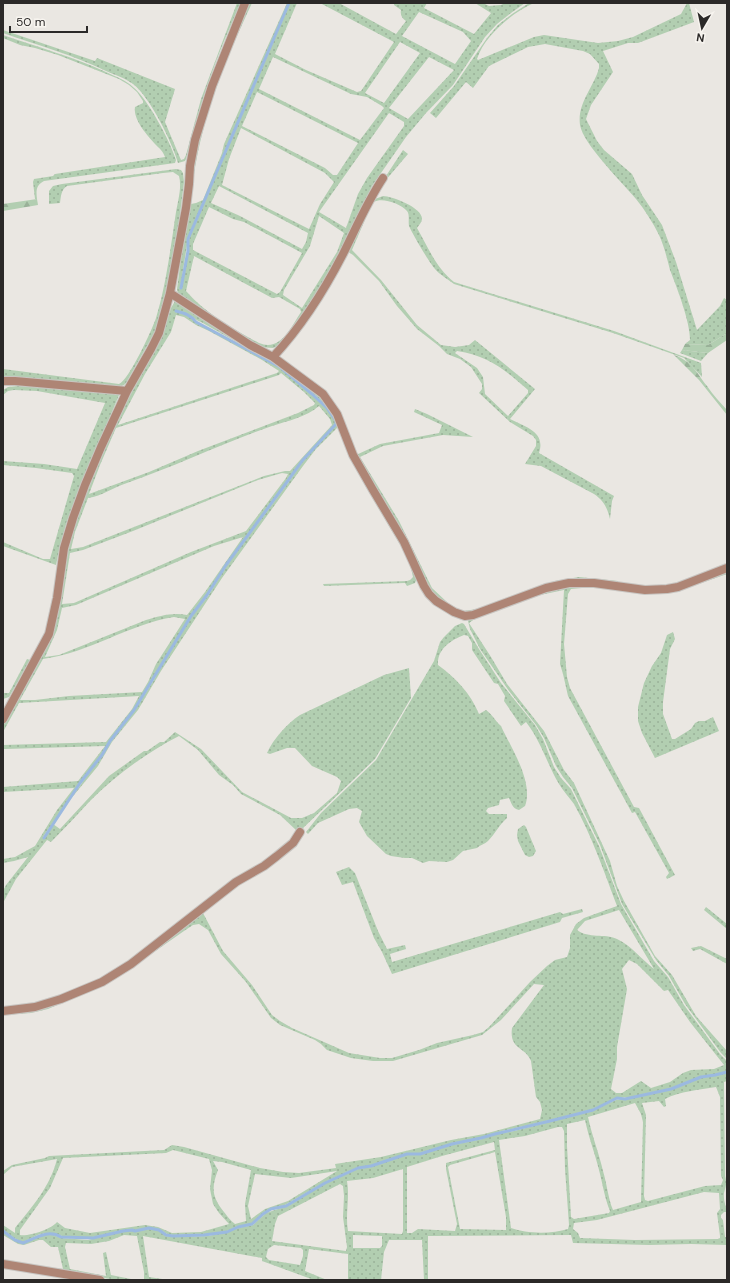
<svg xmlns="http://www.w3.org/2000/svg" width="730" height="1283" viewBox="0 0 730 1283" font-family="'DM Sans',sans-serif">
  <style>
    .grass { fill: url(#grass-dots); fill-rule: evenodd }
    .forest { fill: url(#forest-firs) }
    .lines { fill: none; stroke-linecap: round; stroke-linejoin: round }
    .stream { stroke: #9bb9e0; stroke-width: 3 }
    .street-casing { stroke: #c8c5c1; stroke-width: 10 }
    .street { stroke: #ae8575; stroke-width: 8 }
  </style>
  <defs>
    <pattern id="grass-dots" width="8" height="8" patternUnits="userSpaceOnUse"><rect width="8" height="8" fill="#b2ceb1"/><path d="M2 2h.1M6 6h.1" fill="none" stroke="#99b198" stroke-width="1.8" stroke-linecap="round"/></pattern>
    <pattern id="forest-firs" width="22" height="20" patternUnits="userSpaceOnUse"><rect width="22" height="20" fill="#b2ceb1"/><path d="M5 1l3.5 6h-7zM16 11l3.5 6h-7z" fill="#99b198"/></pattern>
  </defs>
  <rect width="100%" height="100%" fill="#eae7e2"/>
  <path class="grass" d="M 237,3 L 241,3 C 217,53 199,106 186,159 L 185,161 L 178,163 C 172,142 150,97 133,84 C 125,78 115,75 106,71 C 73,55 37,45 3,33 L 3,30 L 95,61 L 97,58 L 175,89 L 165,122 L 181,160 L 184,159 L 186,155 L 201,99 Z
    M 249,3 L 252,3 C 222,67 195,134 191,204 L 196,203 L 203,200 L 222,153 L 224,144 L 287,3 L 288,3 L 188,239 L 180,289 L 184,276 L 189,239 L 290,3 L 297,3 L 275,54 L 306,70 L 357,92 L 361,91 L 394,42 L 320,3 L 339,3 L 396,34 L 406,21 C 402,18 400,15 401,10 L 394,5 L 394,3 L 427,3 L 424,8 L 474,34 L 491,13 L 475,3 L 483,3 L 489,6 L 501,5 L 505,3 L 525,3 L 511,13 L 497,24 L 485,37 L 453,85 L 426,113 L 406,137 L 372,186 L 348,239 L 326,279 L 304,313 L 280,345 L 273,348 L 259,347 L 178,294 L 177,289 L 193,168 L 204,120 L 236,32 ZM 419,12 L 463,32 L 471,41 L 455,64 L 402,36 ZM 400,42 L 420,53 L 384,103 L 365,93 ZM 273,57 L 351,94 L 367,97 L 382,106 L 384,108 L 360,140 L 259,89 ZM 429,57 L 454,70 L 408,119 L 389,108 ZM 257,92 L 358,143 L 337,175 L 333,175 L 325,168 L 242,126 ZM 389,113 L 404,122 L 404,126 L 367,178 L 358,194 L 346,228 L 319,212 ZM 241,128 L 325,173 L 334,182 L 320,204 L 309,229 L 222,185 L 229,159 ZM 219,186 L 308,233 L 306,242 L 302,249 L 240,216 L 211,203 ZM 209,207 L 233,219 L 244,222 L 302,253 L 280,292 L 277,294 L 193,250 L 193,244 ZM 319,216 L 344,233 L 337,252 L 302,308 L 283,295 L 284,290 L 310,246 ZM 194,256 L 272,298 L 279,297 L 300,309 L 301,312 C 291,327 281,352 259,343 C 233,329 206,314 186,291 Z
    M 529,3 L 534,3 C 513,12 484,36 477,59 L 478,60 L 534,37 L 544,35 L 598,43 L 618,41 L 633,37 L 681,14 L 687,3 L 689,3 L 694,22 L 638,43 L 628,43 L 603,51 L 613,72 L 591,105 L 586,119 L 597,141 L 604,150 L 632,174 L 642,195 L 662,225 L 676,262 L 697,330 L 720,306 L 724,298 L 727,300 L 727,333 L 708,345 L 685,344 L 690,340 C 690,321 677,288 670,270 C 667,258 664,246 659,235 C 653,223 645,210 636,199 C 622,182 583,144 580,125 C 577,103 594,87 599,68 L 599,64 L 590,54 L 583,51 L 545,44 L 528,47 L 489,66 L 473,88 L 466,82 L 436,118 L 430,113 L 454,86 L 487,38 L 498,25 L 512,14 Z
    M 3,35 C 38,47 73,57 106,72 C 116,77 126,80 133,87 C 148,99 170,141 176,160 L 175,163 L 44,181 C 36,185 36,191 37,199 L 35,199 L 33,182 L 34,179 L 53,176 L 55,174 L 165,157 C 163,151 159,148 155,144 C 147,135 133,120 135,107 L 143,103 L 143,101 L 137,92 L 129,85 L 119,79 L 58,55 L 35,48 L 20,45 L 3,38 Z
    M 403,150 L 408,154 L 385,181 L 384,179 Z
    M 176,169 L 181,170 L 183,173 L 184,182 L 178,230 L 164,300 L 158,325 L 152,337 L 126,383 L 124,385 L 116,387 L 3,377 L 3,369 L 119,384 C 129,380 152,330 156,318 C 166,286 171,245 176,212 C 178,201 182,187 179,176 L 173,172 L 163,173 L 67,186 C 61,190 61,196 60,203 L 49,204 L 49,191 L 53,186 L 62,184 Z
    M 383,196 C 392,196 423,208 422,219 C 422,222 419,225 417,228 C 428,247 436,268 454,282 L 614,331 L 701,363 L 702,377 L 684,358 L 613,333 L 454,284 C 448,279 440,275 435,269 C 429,262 413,235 409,226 C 408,221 410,215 407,211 C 401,204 382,197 374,202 L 370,208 L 352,250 L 381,280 L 417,325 L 441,345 L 455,347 L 469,345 L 475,340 L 535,389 L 510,419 C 526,427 546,432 539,453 L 614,496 L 612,501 L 610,519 C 607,507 604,501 594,494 L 541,466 L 525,464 L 536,446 L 536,440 L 533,436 L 510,422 L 479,393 L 482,389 L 482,384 L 471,367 L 460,359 L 447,354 L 439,346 L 417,329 L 397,306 L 379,281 L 353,255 L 347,251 L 375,199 ZM 457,351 C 489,356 505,370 528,390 L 528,393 L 508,416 L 485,394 L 483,377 L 477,368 L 455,353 Z
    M 175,301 L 216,328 L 273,361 L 321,397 L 328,404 L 337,417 L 347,445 L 361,473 L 401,542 L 417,578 L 415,583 L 407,586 L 405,583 L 324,586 L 323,584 L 407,581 L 410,580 L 413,577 C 410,559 398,541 389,526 C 371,494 349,463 339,427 L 338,427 L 316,449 L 303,466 L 222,578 L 161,671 L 138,710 L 112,742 L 98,766 L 69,801 L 145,694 L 155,678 L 160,666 L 192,616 L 208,596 L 227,565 L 288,483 L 303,461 L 337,424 C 337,411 292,374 279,366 C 254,351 227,337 201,322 C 197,321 196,319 193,317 C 187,313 182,312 176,310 L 176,312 C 184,313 191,316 196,322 L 280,368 L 295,380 L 327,409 L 335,421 L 335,424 L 302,460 L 287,482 L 226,564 L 207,595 L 191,615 L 134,709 L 109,741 L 102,754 L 80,783 L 43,837 L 43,839 L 53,824 L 60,829 L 109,776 L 144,751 L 147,751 L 160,742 L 164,742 L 175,732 L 201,749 L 242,792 L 291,818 L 302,818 L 314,813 L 337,793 L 341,781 L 337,777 L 312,766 L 295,748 L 287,748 L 270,754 L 267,753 C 273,739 288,723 300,715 L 384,675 L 409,668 L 411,698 L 375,759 L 300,831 L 297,831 L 280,815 L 241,794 L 233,785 L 219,775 L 198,750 L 179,736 C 146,753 116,775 90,801 C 77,815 64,829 51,842 L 47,840 L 16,879 L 3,903 L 3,891 L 6,885 L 28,857 L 14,861 L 3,863 L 3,859 L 15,857 L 35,846 L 57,810 L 74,788 L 3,792 L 3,787 L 78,781 L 105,746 L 5,749 L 3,749 L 3,745 L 106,742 L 132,709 L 139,696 L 19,703 L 3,732 L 3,724 L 43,653 L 55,625 L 65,556 L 70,534 L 115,423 L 157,346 L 171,308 ZM 176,315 L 184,317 L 196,325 L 209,331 L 262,360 L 279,371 L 277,373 L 118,425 L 145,374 L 171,332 ZM 281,373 L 304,392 L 315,403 L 314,405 L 298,413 L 198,451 L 149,472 L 89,494 L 100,465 L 116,428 L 279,375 ZM 319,406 L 330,419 L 332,425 L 290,471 L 285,471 L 264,476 L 83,547 L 71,549 L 75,532 L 88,498 C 102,496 114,487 127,483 C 176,466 223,443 272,426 C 287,421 307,417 319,406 ZM 282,473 L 288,474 L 286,478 L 246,531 L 191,552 L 74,603 L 62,604 L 70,553 L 83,550 L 133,531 L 258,480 ZM 243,537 L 205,592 L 187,615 C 173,612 159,616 146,620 L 59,655 L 45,657 L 57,630 L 62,608 L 76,605 L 214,546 ZM 174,617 L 185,619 L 156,664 L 148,682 L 142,692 L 69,696 L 35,700 L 20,700 L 43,659 C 89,653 129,624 174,617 Z
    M 682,350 L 708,353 L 701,361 L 680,353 Z
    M 18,386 L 77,389 L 118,394 L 119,395 L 67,521 L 60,546 L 56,565 L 3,546 L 3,542 L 43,559 L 50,559 L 74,476 L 72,473 L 36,468 L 3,465 L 3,461 L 44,464 L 77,469 L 105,403 L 37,391 L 14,390 L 8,391 L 3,395 L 3,390 L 8,387 Z
    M 415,409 L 427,414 L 473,437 L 443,435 L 383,446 L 360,457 L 399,521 L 432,588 L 448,603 L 458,609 L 464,611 L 477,609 L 555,581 L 579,577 L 618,581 L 618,582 L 586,579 L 567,580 L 477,610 L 460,613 L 429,591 L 356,455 L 380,444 L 439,433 L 442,425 L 414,412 Z
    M 727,571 L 727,574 L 684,589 L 668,593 L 644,594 L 593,587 L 571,589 L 568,594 L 564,644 L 567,677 L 570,688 L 634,807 L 639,808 L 675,875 L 667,879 L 666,877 L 669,873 L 635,812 L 632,813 L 568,696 L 563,674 L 560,664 L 564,590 L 540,595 L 476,618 L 469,623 L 491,657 L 507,684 L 544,731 L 564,770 L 574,783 L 610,861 L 617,886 L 624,901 L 655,956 L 672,975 L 696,1016 L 727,1051 L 727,1059 L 721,1053 L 685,1004 L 669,976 L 656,960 L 622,904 L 600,845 L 572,788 L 563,777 L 556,766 L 544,738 L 536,725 L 509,691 L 480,649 L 470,629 L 468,621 L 470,618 L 570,584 L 644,592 Z
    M 462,623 L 464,624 L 479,649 L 501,683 L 535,725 L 543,739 L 554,767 L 561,778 L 571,789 L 599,846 L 621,904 L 654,961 L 668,977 L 684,1005 L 720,1054 L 727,1061 L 727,1071 L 718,1074 L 701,1076 L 671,1088 L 630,1097 L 617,1098 L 593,1109 L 550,1120 L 502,1131 L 481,1138 L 452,1143 L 420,1153 L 406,1154 L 371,1165 L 358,1167 L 325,1182 L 285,1205 L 271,1209 L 265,1212 L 252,1224 L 238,1226 L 227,1231 L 208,1234 L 173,1235 L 167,1234 L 159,1229 L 149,1228 L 139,1230 L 123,1230 L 88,1238 L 72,1238 L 48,1233 L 40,1234 L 23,1242 L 16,1239 L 3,1230 L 3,1225 L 15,1233 L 15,1228 C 32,1207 50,1187 57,1159 L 12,1167 L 3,1175 L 3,1171 L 12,1165 L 45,1158 L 49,1156 L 164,1150 L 172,1145 L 184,1147 L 260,1168 L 283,1172 L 299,1173 L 336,1168 L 335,1164 L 381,1157 L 451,1140 L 484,1134 L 540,1119 L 542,1110 L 540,1102 L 536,1097 L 531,1061 C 525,1046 509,1050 512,1028 L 544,985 L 534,984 L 501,1020 L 482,1035 L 393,1061 L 373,1061 L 351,1058 L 327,1050 L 321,1044 L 315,1040 L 280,1025 L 271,1018 L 246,982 L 221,954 L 208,930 L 199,924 L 193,925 L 184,931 L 154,952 L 94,989 L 48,1009 L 31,1013 L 3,1015 L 3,1013 L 82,992 L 203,913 L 223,951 L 252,985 L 272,1015 L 280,1021 L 292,1028 L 349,1053 L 380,1058 L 392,1058 L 419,1050 L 437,1043 L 473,1035 L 483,1032 L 489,1027 L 530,982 L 547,966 L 555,960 L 567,957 L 570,948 L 570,935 L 576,924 L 584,918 L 617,906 C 605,874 591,834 574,804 C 569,797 563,791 559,784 C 547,764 541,741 526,722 L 521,726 L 504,701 L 505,696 L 498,684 L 494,683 L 472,650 L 472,643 L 468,636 L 464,635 C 451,640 437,649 438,665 C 455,677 471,694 479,714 L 486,710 C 493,715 495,721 501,726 C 511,748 534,782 525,806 L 519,810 C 512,808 512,804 509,798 L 500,800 L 499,805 L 488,808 L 486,811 L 489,814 L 507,814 L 507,818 C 499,825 495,834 488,841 C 485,844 480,845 477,848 L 463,851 L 453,860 L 447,862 L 429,861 L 423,863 L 412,858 L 405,858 L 391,856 L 386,854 L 367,836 L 359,822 L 362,811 L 357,808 L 349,809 L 318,823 L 308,834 L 306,832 L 321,813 L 376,760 L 434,661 L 440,642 L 444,637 L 455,626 ZM 619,910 L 654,969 C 642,960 631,945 617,939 C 604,933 589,939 577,930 L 585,921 ZM 629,960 L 637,964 L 664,991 L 668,990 L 690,1022 L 724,1065 L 714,1069 L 691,1070 L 683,1073 L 670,1082 L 651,1088 L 641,1081 L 622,1093 L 616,1093 L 611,1089 L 617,1059 L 617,1047 L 627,989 L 622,969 ZM 173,1150 L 209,1159 L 212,1170 L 210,1189 L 213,1204 L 219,1213 L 229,1224 L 201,1232 L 172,1233 L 158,1227 L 145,1225 L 90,1233 L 65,1228 L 57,1222 C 52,1229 28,1237 20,1235 L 20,1230 L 50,1188 L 63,1158 L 166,1153 ZM 213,1161 L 222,1162 L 251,1170 L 245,1204 L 246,1221 L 235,1224 C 230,1220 228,1217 224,1212 C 212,1197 211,1188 218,1170 ZM 337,1171 L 288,1201 L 265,1209 L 251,1219 L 248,1206 L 255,1174 L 291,1178 Z
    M 673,632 L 675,639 L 670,649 L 663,702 L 663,714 L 672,739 L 675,739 L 691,729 L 695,723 L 699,721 L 705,721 L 713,717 L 719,731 L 655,758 L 642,733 L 638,721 L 638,707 L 644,683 L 652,666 L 661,653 L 667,635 Z
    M 27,659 L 30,660 L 9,697 L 3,699 L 3,693 L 9,693 Z
    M 524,825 L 526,827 L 536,851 L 533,856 L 529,857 L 525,855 L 518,841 L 517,835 L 518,829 Z
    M 349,867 L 355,873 L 378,931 L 387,949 L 405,945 L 406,949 L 390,954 L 392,962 L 560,912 L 563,914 L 582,909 L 583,912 L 562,918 L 560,922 L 392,974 L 382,952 L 374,938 L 353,882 L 342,885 L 336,872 Z
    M 706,907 L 727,924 L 727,929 L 704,910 Z
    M 701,946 L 727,959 L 727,964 L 700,949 L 693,951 L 691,948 Z
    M 727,1072 L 727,1081 L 724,1082 L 724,1087 L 725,1176 C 727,1184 726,1185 724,1193 C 723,1200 726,1206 727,1212 L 724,1212 L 721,1215 L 721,1218 L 723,1220 L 725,1237 L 727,1237 L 727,1245 L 691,1244 L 649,1245 L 573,1243 L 571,1235 L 428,1236 L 428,1280 L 424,1280 L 422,1240 L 389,1240 L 384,1252 L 381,1280 L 348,1280 L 348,1254 L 309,1249 L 305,1271 L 327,1280 L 314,1280 L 262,1261 L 262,1258 L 143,1236 L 149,1277 L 169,1280 L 142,1280 L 144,1279 L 144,1272 L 137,1236 L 124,1235 L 109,1241 L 91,1244 L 66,1243 L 65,1247 L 70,1269 L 106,1276 L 103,1253 L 106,1252 L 111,1275 L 136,1280 L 117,1280 L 43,1269 L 44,1267 L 63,1269 L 58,1247 L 51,1247 L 43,1240 L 39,1240 L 24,1245 L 18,1244 L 3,1235 L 3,1232 L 15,1240 L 23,1243 L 40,1236 L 51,1234 L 61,1238 L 88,1240 L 123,1231 L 139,1231 L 149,1229 L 158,1230 L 166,1236 L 173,1237 L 208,1236 L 227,1232 L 238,1228 L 253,1225 L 266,1213 L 290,1205 L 325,1183 L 358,1169 L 371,1167 L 407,1155 L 420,1155 L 452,1145 L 482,1139 L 495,1134 L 514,1131 L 589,1112 L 616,1100 L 625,1099 L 671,1090 L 697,1079 ZM 716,1087 L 720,1097 L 721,1176 L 723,1180 L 721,1185 L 705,1186 L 648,1201 L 645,1200 L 644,1196 L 646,1115 L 642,1103 L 659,1101 L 664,1107 L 666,1106 L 665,1099 C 680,1091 699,1090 716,1087 ZM 635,1103 L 641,1114 L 643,1122 L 641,1202 L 613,1210 C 608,1198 607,1184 603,1171 C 599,1153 592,1136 588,1117 ZM 585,1120 C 589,1139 596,1156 600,1174 C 603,1186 605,1199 610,1211 L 609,1213 L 574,1219 L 571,1217 L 567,1146 L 567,1124 ZM 558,1127 L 562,1127 L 564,1131 L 565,1169 L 569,1225 L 568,1229 C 552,1234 527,1234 511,1228 L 499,1140 L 525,1136 ZM 494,1142 L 495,1150 L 446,1163 L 446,1169 L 457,1224 L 455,1231 L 418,1229 L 412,1233 L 407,1233 L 407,1167 L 442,1156 ZM 495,1152 L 506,1217 L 506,1230 L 460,1229 L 448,1167 L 450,1165 ZM 403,1169 L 403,1231 L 402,1234 L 348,1231 C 345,1214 350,1198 347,1181 L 373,1178 ZM 340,1184 L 343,1186 L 344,1196 L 343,1217 L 347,1247 L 346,1251 L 272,1241 L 275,1224 L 278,1216 ZM 704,1192 L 719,1193 L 720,1209 L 717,1213 L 720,1236 L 720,1238 L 718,1239 L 635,1240 L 580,1238 L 578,1233 L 573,1229 L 574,1223 L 597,1220 ZM 353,1235 L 382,1236 L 382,1246 L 380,1248 L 353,1248 ZM 274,1245 L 301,1248 L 303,1250 L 303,1256 L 300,1265 L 269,1260 L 266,1257 L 268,1249 Z"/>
  <path class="forest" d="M 37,199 L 38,205 L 3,211 L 3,204 Z
    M 727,333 L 727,340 L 708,353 L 682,350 L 685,344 L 708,345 Z
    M 674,355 C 692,361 696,372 707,386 C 713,395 720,402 727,410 L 727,415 L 699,380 Z"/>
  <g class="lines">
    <path class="stream" d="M 181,288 L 188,251 L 188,239 L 289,3
      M 44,838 L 80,783 L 102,755 L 110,741 L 134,710 L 191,616 L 207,595 L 226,565 L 287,482 L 302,461 L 336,424 L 336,421 L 327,408 L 312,394 L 280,367 L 196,322 C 191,315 184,313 176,311
      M 3,1231 L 15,1240 L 23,1243 C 36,1238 48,1229 61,1237 L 93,1238 L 123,1231 L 132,1230 L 135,1231 L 149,1228 L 159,1230 L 166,1235 L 173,1236 L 204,1235 L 227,1232 L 238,1227 L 252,1224 L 263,1214 L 271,1209 L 286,1206 L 325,1183 L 358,1168 L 371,1166 L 407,1154 L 420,1154 L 452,1144 L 481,1138 L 495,1134 L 550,1121 L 593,1110 L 617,1098 L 625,1099 L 671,1089 L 701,1077 L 715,1075 L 727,1072"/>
    <g class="street-casing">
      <path id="street" d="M 170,293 L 250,345 L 273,357 L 323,394 L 337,414 L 353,455 L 373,490 L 404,542 L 424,586 L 429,594 L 436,601 L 454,612 L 465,616 L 473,615 L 546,588 L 569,583 L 594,583 L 645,590 L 667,589 L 678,587 L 727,568
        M 273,357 C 301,327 324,291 343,254 C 356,228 367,202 383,178
        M 3,381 L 15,381 L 127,391
        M 3,719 L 49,634 L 57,598 L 64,548 L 73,518 L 85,485 L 101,447 L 127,391 L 151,349 L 159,333 L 170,293 L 186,208 L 189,184 L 190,166 L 195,140 L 212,86 L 245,3
        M 3,1011 L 35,1007 L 61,999 L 102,982 L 131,964 L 236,882 L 264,866 L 277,856 L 293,843 L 300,832
        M 3,1264 L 100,1280"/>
    </g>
    <use href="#street" class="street"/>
  </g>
  <rect width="730" height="1283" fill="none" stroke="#2b2928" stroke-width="8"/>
  <g transform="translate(702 28) rotate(189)" stroke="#f7f4ef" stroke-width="3" paint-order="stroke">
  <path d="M0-3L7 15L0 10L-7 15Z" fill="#2b2928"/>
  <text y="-6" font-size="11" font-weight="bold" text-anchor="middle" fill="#2b2928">N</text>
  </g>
  <path d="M10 26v6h77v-6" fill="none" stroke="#2b2928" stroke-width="2"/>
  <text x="16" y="26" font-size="12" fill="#2b2928" stroke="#f7f4ef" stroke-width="3" paint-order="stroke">50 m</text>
</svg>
